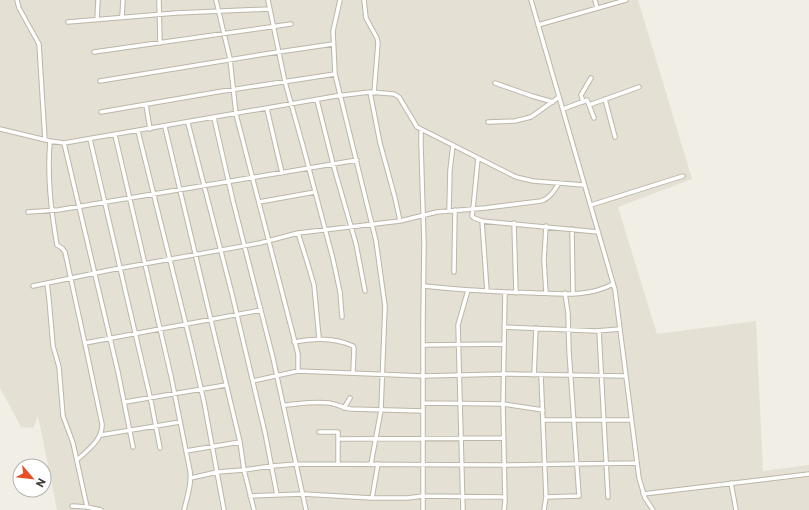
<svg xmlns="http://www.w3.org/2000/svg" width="809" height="510" viewBox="0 0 809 510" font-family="Commissioner,sans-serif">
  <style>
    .residential { fill: #e5e0d4 }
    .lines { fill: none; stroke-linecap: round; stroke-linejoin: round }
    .minor-casing { stroke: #bcb6a9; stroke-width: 5.5 }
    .minor { stroke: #fff; stroke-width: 3.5 }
  </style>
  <rect width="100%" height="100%" fill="#f1eee6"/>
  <path class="residential" d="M 0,0 L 638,0 L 692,179 L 618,207 L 657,334 L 756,321 L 763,471 L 809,465 L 809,510 L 57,510 L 38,416 L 33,428 L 21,427 L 0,388 Z"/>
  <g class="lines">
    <g class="minor-casing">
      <path id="minor" d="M 17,0 L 19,8 L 39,44 L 45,140
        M 159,0 L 160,43
        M 216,0 L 230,59 L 236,114 L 298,354 L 298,371
        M 268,0 L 285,82 L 303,146 L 333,259 L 340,292 L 342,317
        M 340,0 L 333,31 L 335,74 L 376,241 L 385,306 L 381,410 L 371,464
        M 364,0 L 366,18 L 377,38 L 378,43 L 374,93
        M 531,0 L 615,290 L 639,478 L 645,498 L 653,510
        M 595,0 L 597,8
        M 122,17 L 123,0
        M 97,19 L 98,0
        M 68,22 L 176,13 L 269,9
        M 538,25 L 626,0
        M 94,52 L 291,24
        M 100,81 L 265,54 L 333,44
        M 495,83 L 532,96 L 553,102
        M 370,92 L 380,143 L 395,198 L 400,221
        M 605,99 L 615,137
        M 317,100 L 333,164 L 356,244 L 365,291
        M 583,102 L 581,95 L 591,78
        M 146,105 L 150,129
        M 589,105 L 594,118
        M 267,109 L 282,173
        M 563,109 L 587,100 L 589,105 L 639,87
        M 101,112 L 217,92 L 335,74
        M 214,118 L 233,201 L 273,358 L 306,510
        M 488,122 L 515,121 L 531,117 L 559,97
        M 188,123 L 232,294 L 265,433 L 277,495
        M 165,127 L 240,442 L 244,470 L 254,510
        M 0,129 L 50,141 L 64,143 L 336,96 L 370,92 L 394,94 L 399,97 L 417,127 L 516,177 L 533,181 L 584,185
        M 421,129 L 421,145 L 424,243 L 423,323 L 423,510
        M 138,131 L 191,345 L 204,402 L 224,510
        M 115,135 L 171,376 L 190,471 C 192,484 187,497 184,510
        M 90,139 L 151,401 L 160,448
        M 50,141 C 47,177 51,210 57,245 L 62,248 L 65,252 L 87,353 L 102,424 C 103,439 88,450 77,460
        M 64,143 L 118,372 L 133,447
        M 478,158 L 473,209 L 472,216 L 474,218 L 482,221 L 598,232
        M 259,202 L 315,192
        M 591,205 L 683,176
        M 449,211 L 450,170 L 453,145
        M 28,212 L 58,210 L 357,160
        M 482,221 L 487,291
        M 514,223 L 516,293
        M 572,229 L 573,293
        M 298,233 L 306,258 L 314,285 L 319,338
        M 454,272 L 455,210
        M 47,283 L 49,299 L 53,346 L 59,367 L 63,416 L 73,443 L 87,507
        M 33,286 L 110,270 L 260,243 L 298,233 L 400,221 L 437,212 L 485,208 L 541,201 C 550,198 554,191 559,183
        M 424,286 C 461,290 497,292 535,293 C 561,294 589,297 613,284
        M 546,293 L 544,260 L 546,226
        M 504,327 L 596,331 L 620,329
        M 599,331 L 608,497
        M 294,342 C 314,338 334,337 353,346 L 354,348 L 353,373
        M 85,343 L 261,310
        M 423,345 L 504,344
        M 534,375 L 536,328
        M 541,375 L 546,497 L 579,496 L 569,351 L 568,313 L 565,293
        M 253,381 L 298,371 L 423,376 L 504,374 L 626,376
        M 125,402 L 226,385
        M 423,403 L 503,404 L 543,410
        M 284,405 C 298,404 315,401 329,403 C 337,404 343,408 351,409 L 423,411
        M 344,408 L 350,398
        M 544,420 L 631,420
        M 319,432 L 338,432 L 338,464
        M 101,435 L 180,422
        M 339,439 L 504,438
        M 186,451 L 240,442
        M 191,478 L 217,472 L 244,470 L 272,466 L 297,464 L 504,465 L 637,463
        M 731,483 L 736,510
        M 643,494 L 809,474
        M 250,496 L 303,494 L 372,498 L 407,498 L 423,496 L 505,497
        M 372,498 L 378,464
        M 72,506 L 87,507 L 101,510
        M 463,510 L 458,325 L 468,290
        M 504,510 L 505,502 L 503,404 L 505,292
        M 544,510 L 546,497"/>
    </g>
    <use href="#minor" class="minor"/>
  </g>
  <g transform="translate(32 478) rotate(118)"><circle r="19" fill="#ffffff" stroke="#b4b2af"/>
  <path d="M0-3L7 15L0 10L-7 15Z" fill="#e64f28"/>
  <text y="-6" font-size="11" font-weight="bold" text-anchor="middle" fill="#433f36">N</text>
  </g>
</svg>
